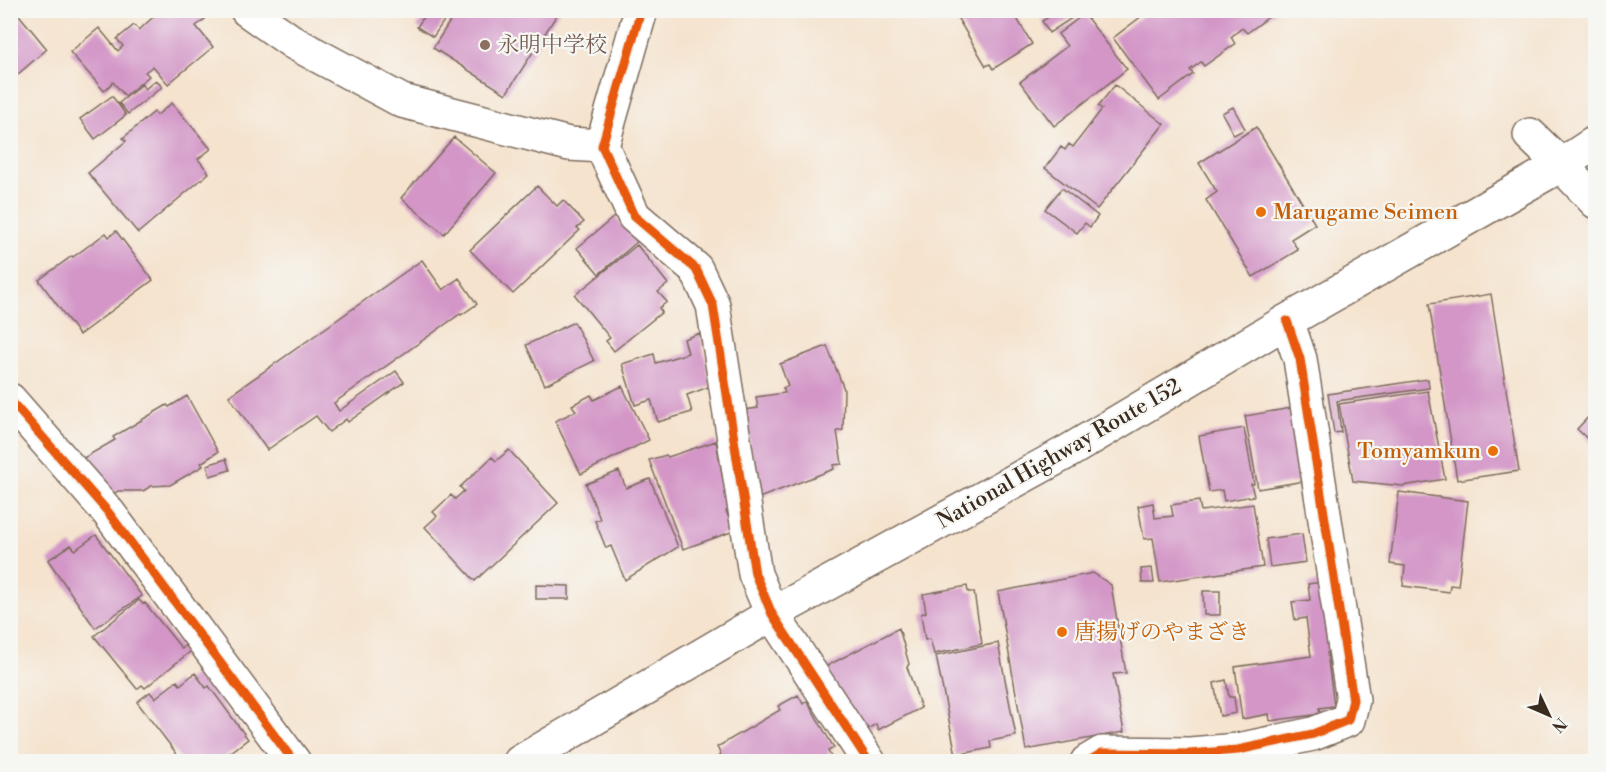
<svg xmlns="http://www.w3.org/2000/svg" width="1606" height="772" viewBox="0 0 1606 772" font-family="'Libre Bodoni','Noto Serif JP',serif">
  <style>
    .building { fill: #d396c7 }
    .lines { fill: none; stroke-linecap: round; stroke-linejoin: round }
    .minor-casing { stroke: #7c6b5c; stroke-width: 36 }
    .highway-casing { stroke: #7c6b5c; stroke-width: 36 }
    .minor { stroke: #fff; stroke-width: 33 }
    .highway { stroke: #fff; stroke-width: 33 }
    .cycleway-casing { stroke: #f6f6f2; stroke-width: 13 }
    .cycleway { stroke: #e8590c; stroke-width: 9 }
    .education-dot { fill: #8d6e63; stroke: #f6f6f2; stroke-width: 2 }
    .food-dot { fill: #e8710a; stroke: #f6f6f2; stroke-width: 2 }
    .labels { text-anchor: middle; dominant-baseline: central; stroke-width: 4.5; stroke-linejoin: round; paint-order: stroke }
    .education-label { font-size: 22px; fill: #785e54; stroke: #f6f6f2; text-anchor: start }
    .food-label { font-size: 22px; fill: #c56008; stroke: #f6f6f2; text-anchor: start }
    .street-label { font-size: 22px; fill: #3b2a1e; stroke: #f6f6f2 }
  </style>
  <rect width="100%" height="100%" fill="#f6f6f2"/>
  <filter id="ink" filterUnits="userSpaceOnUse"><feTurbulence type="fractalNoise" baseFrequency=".0167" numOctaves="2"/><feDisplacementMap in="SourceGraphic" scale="12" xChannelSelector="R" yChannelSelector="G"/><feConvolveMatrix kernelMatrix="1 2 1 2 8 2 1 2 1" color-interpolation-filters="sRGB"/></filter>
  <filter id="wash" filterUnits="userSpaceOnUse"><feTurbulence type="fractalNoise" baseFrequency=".008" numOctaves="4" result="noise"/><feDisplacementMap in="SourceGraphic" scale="24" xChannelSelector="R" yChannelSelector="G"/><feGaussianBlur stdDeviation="1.35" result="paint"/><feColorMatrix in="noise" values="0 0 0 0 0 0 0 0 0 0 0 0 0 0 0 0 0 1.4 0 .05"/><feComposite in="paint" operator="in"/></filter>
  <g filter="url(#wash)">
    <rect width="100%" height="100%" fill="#f5e3ce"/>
    <g id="blocks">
      <path class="building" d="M 10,10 L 15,10 L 47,49 L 10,81 Z
        M 161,10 L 198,10 L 205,19 L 196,26 L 213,47 L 168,84 L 153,66 L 145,72 L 149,76 L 125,96 L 113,82 L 104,91 L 70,52 L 99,28 L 118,51 L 123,46 L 117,39 L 134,25 L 139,30 Z
        M 428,10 L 440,10 L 448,15 L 433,37 L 417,27 Z
        M 457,10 L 560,10 L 506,94 L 433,48 Z
        M 957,10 L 1012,10 L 1032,44 L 993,69 L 990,64 L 986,66 L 954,12 Z
        M 1060,10 L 1084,10 L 1049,33 L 1042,21 Z
        M 1150,10 L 1278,10 L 1247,33 L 1242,28 L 1231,37 L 1235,44 L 1204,66 L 1201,62 L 1190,70 L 1193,74 L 1159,100 L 1113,38 Z
        M 1084,14 L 1127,69 L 1054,126 L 1020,82 L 1067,46 L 1058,34 Z
        M 156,80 L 162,87 L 128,114 L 119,103 L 142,84 L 145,89 Z
        M 1115,85 L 1164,124 L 1097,209 L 1045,168 L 1061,147 L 1065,150 L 1069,144 L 1073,147 L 1102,109 L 1098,106 Z
        M 112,96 L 126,115 L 95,139 L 80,119 Z
        M 172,103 L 211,149 L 198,159 L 209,173 L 138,233 L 88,173 L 126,141 L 123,138 L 154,112 L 157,115 Z
        M 1233,107 L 1245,129 L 1234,135 L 1222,113 Z
        M 1256,127 L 1315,224 L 1291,239 L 1298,250 L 1253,277 L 1206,200 L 1217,192 L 1199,163 Z
        M 454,137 L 496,173 L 444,234 L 401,198 Z
        M 537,186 L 557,206 L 563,200 L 584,222 L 577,228 L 580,230 L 513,294 L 470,250 Z
        M 1062,188 L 1098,216 L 1090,227 L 1085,223 L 1077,233 L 1045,209 Z
        M 615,216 L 637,242 L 599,274 L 577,248 Z
        M 116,231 L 153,280 L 79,335 L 39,280 L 72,256 L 73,257 L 106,233 L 109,237 Z
        M 637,245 L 668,284 L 658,292 L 667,302 L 659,308 L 662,312 L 614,351 L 606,341 L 610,338 L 575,295 Z
        M 422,260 L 443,290 L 459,278 L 477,304 L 461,315 L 460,314 L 334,403 L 339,411 L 396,371 L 404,382 L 348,422 L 346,419 L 329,432 L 316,416 L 267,450 L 229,396 Z
        M 1491,294 L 1519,471 L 1457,480 L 1429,304 Z
        M 574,322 L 594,361 L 545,385 L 526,345 Z
        M 700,333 L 711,386 L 687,395 L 692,412 L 658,422 L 651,400 L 635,405 L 622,364 L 654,354 L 656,363 L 688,353 L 684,339 Z
        M 827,346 L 844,389 L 843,430 L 837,431 L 842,464 L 833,465 L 834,469 L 759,498 L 744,410 L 758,408 L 756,397 L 785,393 L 783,388 L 788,386 L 780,364 Z
        M 1428,379 L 1429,388 L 1337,401 L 1341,432 L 1334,433 L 1328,394 Z
        M 622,386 L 649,440 L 581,474 L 555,421 L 576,411 L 572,405 L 591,395 L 594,400 Z
        M 1428,391 L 1445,479 L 1403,486 L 1353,481 L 1339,404 Z
        M 187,396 L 218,452 L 201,463 L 203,466 L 170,485 L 151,486 L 143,491 L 118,491 L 112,495 L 82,459 L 115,440 L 113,437 L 167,405 L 169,407 Z
        M 1291,408 L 1301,466 L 1310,480 L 1258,489 L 1245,416 Z
        M 1596,409 L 1596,447 L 1577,429 Z
        M 1244,428 L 1254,484 L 1251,484 L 1254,496 L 1224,501 L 1222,490 L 1209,492 L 1199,436 Z
        M 716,441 L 729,510 L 726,511 L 734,531 L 683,549 L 649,460 L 666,455 L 668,457 Z
        M 509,450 L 558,503 L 475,581 L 425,527 L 437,516 L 433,512 L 451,495 L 455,499 L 464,491 L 460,487 L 492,457 L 496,461 Z
        M 226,459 L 230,470 L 210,476 L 207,465 Z
        M 619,471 L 626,488 L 650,479 L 678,547 L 625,580 L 611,546 L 606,548 L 595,521 L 600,519 L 586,484 Z
        M 1399,492 L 1468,501 L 1458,586 L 1450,585 L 1449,592 L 1403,586 L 1405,566 L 1390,564 Z
        M 1199,501 L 1201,511 L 1253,504 L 1263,567 L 1160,582 L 1153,538 L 1144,539 L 1138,506 L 1153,503 L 1155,518 L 1173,516 L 1171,505 Z
        M 1302,534 L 1306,562 L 1270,567 L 1266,539 Z
        M 96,535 L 142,596 L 95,628 L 48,560 L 71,545 L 75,550 Z
        M 1152,568 L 1154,583 L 1142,583 L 1141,569 Z
        M 1093,573 L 1111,585 L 1126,673 L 1113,674 L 1124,732 L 1026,750 L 998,592 Z
        M 1323,582 L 1332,652 L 1327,653 L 1334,706 L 1319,708 L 1320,714 L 1270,721 L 1269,714 L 1242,719 L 1235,667 L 1311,656 L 1306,618 L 1295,620 L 1292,602 L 1310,600 L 1308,584 Z
        M 536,585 L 569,586 L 569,599 L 536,599 Z
        M 967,586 L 968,592 L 974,592 L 982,644 L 934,654 L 930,639 L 925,640 L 921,614 L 926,612 L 923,594 Z
        M 1203,591 L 1220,591 L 1220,615 L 1204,615 Z
        M 139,600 L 143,604 L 145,603 L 182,649 L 185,645 L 191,651 L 145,688 L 142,685 L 137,689 L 94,636 Z
        M 899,628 L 909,664 L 907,667 L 921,708 L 878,730 L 876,724 L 862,732 L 823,668 Z
        M 998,643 L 1016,736 L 990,741 L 991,748 L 956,755 L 936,656 Z
        M 195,673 L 206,688 L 209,686 L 248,739 L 218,762 L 183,762 L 137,702 L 150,692 L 155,698 L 177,681 L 180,685 Z
        M 1226,680 L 1229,697 L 1234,697 L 1236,713 L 1220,716 L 1214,683 Z
        M 798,695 L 803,704 L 807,701 L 834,748 L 828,751 L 831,757 L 823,762 L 718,762 L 716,759 L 721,755 L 717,747 L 780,710 L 778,706 Z"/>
    </g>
  </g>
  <g filter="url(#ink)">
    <use href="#blocks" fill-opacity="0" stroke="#7c6b5c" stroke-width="1.5"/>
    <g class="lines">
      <g class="minor-casing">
        <path id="minor" d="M 247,10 L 294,43 L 402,101 L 569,144 L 602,146
          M 641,10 L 602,146 L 634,216 L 696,269 L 713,305 L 755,574 L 772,614 L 869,762
          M 1530,135 L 1561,165 L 1596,202
          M 10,400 L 108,512 L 294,762
          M 1087,762 L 1102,753 L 1190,754 L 1238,750 L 1313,734 L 1348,720 L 1353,700 L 1300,359 L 1287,321"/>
      </g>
      <g class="highway-casing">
        <path id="highway" d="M 520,762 L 772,614 L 1069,451 L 1287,321 L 1517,190 L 1561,165 L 1596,142"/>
      </g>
      <use href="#minor" class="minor"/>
      <use href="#highway" class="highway"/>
      <g class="cycleway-casing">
        <path id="cycleway" d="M 641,10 L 602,146 L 634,216 L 696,269 L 713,305 L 755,574 L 772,614 L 869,762
          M 10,400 L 108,512 L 294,762
          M 1087,762 L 1102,753 L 1190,754 L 1238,750 L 1313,734 L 1348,720 L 1353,700 L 1300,359 L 1287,321"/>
      </g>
      <use href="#cycleway" class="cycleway"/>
    </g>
  </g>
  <circle class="education-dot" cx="485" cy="45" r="6"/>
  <g class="food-dot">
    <circle cx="1261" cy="212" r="6"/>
    <circle cx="1493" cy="451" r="6"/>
    <circle cx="1062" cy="632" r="6"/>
  </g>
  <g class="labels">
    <g class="education-label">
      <text x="497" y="45">永明中学校</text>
    </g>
    <g class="food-label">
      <text x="1273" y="212">Marugame Seimen</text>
      <text x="1481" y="451" text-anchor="end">Tomyamkun</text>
      <text x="1074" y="632">唐揚げのやまざき</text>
    </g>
    <g class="street-label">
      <text transform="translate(1059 454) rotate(-30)">National Highway Route 152</text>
    </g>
  </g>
  <rect width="1606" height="772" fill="none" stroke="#f6f6f2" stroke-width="36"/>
  <g transform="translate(1549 715) rotate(134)" stroke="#f6f6f2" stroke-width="4.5" paint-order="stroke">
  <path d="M0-4.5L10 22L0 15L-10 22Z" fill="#3b2a1e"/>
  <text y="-9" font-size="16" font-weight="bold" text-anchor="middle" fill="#3b2a1e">N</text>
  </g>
</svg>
